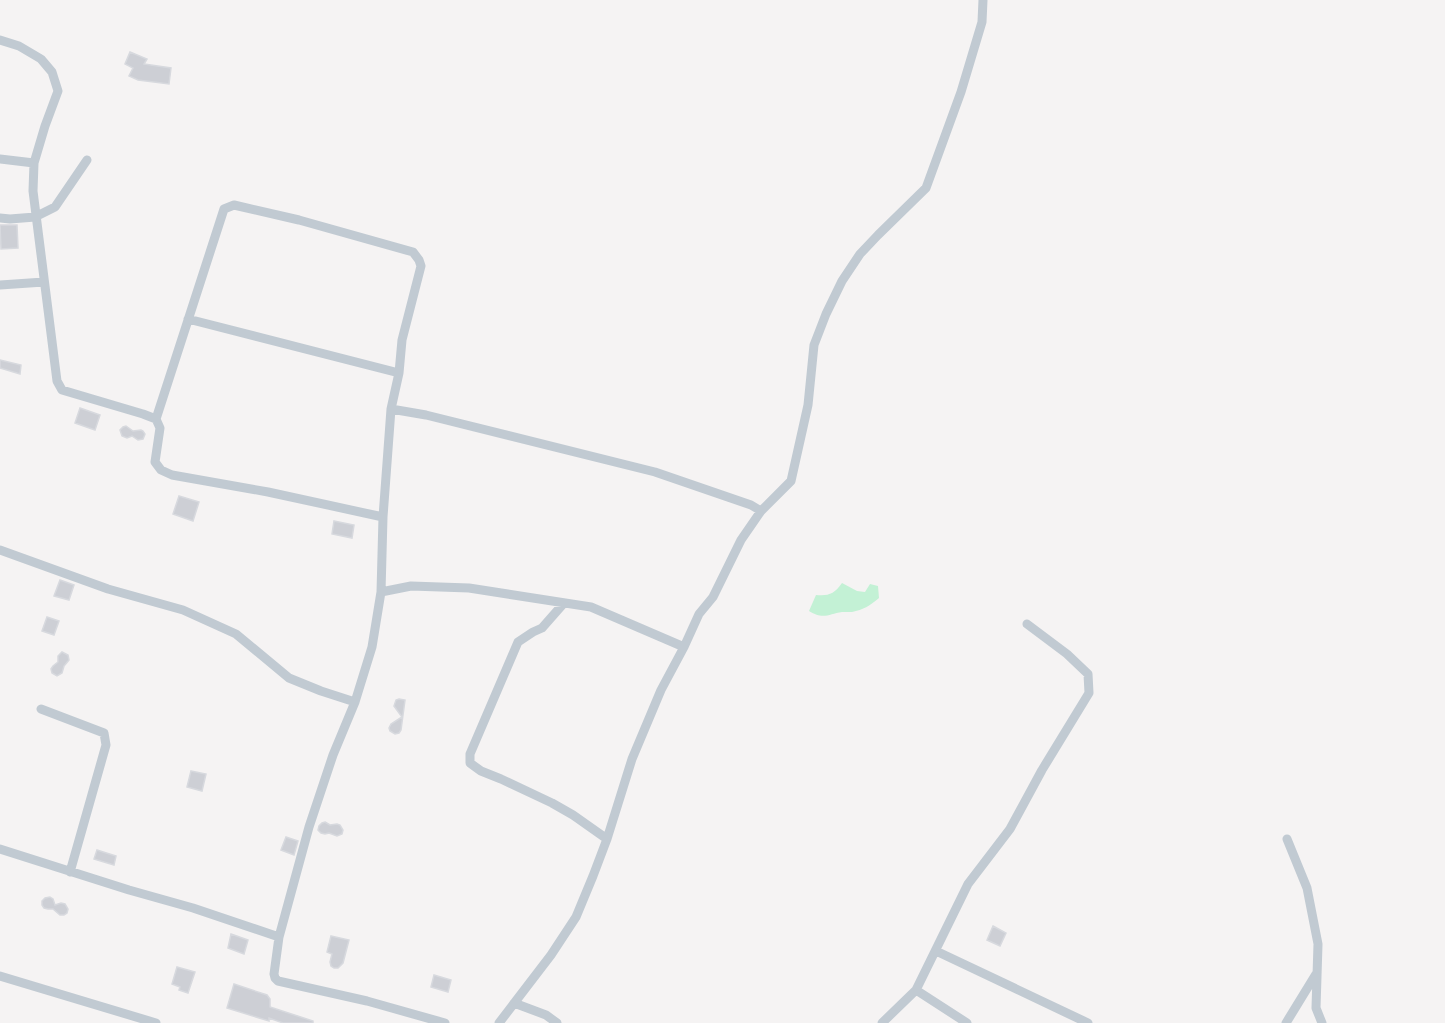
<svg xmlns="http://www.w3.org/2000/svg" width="1445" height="1023" viewBox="0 0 1445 1023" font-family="Karla,sans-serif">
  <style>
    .green { fill: #c3f1d5 }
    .building { fill: #cdcfd5; stroke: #d7d9de; stroke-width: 1.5 }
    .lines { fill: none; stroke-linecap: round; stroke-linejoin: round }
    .minor { stroke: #c1cad2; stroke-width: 9 }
  </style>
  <rect width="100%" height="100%" fill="#f5f3f3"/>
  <path class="green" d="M 842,583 L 857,591 L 865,592 L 870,584 L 878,586 L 879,598 C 871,605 863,610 852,612 C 849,612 846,612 842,612 C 829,614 823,620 809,611 L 816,595 C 829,596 834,594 842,583 Z"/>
  <path class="building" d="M 130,52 L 147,59 L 144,64 L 171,68 L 169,84 L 138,80 L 129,76 L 133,68 L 125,64 Z
    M 0,225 L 17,225 L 18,248 L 1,249 Z
    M 0,360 L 21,365 L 20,374 L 0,368 Z
    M 80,408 L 100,415 L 95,430 L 75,423 Z
    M 126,426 L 133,431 L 141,430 L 143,431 L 145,434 L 143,439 L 138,440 L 132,436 L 127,438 L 122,436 L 120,430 L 123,427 Z
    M 179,496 L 199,502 L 193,521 L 173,514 Z
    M 334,521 L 354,525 L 352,538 L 332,534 Z
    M 60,580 L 74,585 L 69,600 L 54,596 Z
    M 47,617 L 59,621 L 54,635 L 42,631 Z
    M 62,652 L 68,655 L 69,660 L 64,666 L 62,673 L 57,676 L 52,673 L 51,669 L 53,666 L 58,662 L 58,656 Z
    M 399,699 L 405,700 L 401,730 L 399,733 L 395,734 L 390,731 L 389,728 L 391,724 L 402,717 L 394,706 L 396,700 Z
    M 191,771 L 206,774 L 202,791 L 187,787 Z
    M 325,822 L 330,825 L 337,824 L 340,825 L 343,830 L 342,834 L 337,836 L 329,833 L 325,834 L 321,833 L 318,830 L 319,826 L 322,823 Z
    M 286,837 L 298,841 L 294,855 L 281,850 Z
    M 97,850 L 116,856 L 114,865 L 94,859 Z
    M 50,897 L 53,899 L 55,905 L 61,903 L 65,904 L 68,909 L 67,913 L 64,915 L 60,915 L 53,909 L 48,909 L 44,908 L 42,905 L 42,901 L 45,898 Z
    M 993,926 L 1006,933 L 1000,946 L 987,940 Z
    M 231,934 L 248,940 L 244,954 L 228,948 Z
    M 331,936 L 349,940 L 343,963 L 338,968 L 334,968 L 331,966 L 330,962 L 332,954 L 327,952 Z
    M 177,967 L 195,972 L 188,993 L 179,990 L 180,987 L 172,984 Z
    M 434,975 L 451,980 L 448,992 L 431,987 Z
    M 234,984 L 267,995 L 270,999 L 270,1007 L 313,1021 L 313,1023 L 283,1023 L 269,1018 L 269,1021 L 227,1008 Z"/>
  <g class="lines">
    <path class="minor" d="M 0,40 L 19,46 L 41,59 L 52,72 L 58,91 L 45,126 L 34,163 L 33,191 L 57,381 L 62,390 L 143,414 L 156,419 L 160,428 L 155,462 L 161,470 L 172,475 L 268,492 L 383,517
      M 0,159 L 34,163
      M 0,218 L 10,219 L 35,217 L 55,207 L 87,160
      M 0,285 L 44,282
      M 188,319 L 399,373
      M 391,409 L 426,415 L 655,472 L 751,505 L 761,511
      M 156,419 L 224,209 L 234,205 L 299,220 L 413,252 L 419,260 L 421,266 L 402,340 L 399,373 L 391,409 L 383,517 L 381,592 L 372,647 L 355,702 L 333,755 L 309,827 L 279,937
      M 0,550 L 108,589 L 183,610 L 236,634 L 289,678 L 321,691 L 355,702
      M 381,592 L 411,586 L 469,588 L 591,607 L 684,647
      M 564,603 L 542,628 L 533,632 L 518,642 L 470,754 L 470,763 L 481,771 L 501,779 L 552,803 L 573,815 L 607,839
      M 41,709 L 104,733 L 106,745 L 70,872
      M 1287,839 L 1307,888 L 1318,944 L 1316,1008 L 1322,1023
      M 0,849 L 129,890 L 193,908 L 279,937 L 274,974 L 275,978 L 278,981 L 367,1001 L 445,1023
      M 936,951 L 1088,1023
      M 0,976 L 156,1023
      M 916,990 L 967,1023
      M 514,1003 L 546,1015 L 557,1023
      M 499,1023 L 551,955 L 576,917 L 593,876 L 607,839 L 632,759 L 661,690 L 684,647 L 699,614 L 713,597 L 741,540 L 761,511 L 791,481 L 808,405 L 814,345 L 826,314 L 842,281 L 860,254 L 878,235 L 926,188 L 961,92 L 982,22 L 983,0
      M 882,1023 L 916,990 L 968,884 L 1010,829 L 1042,770 L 1089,693 L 1088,674 L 1067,654 L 1027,624
      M 1286,1023 L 1316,974"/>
  </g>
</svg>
